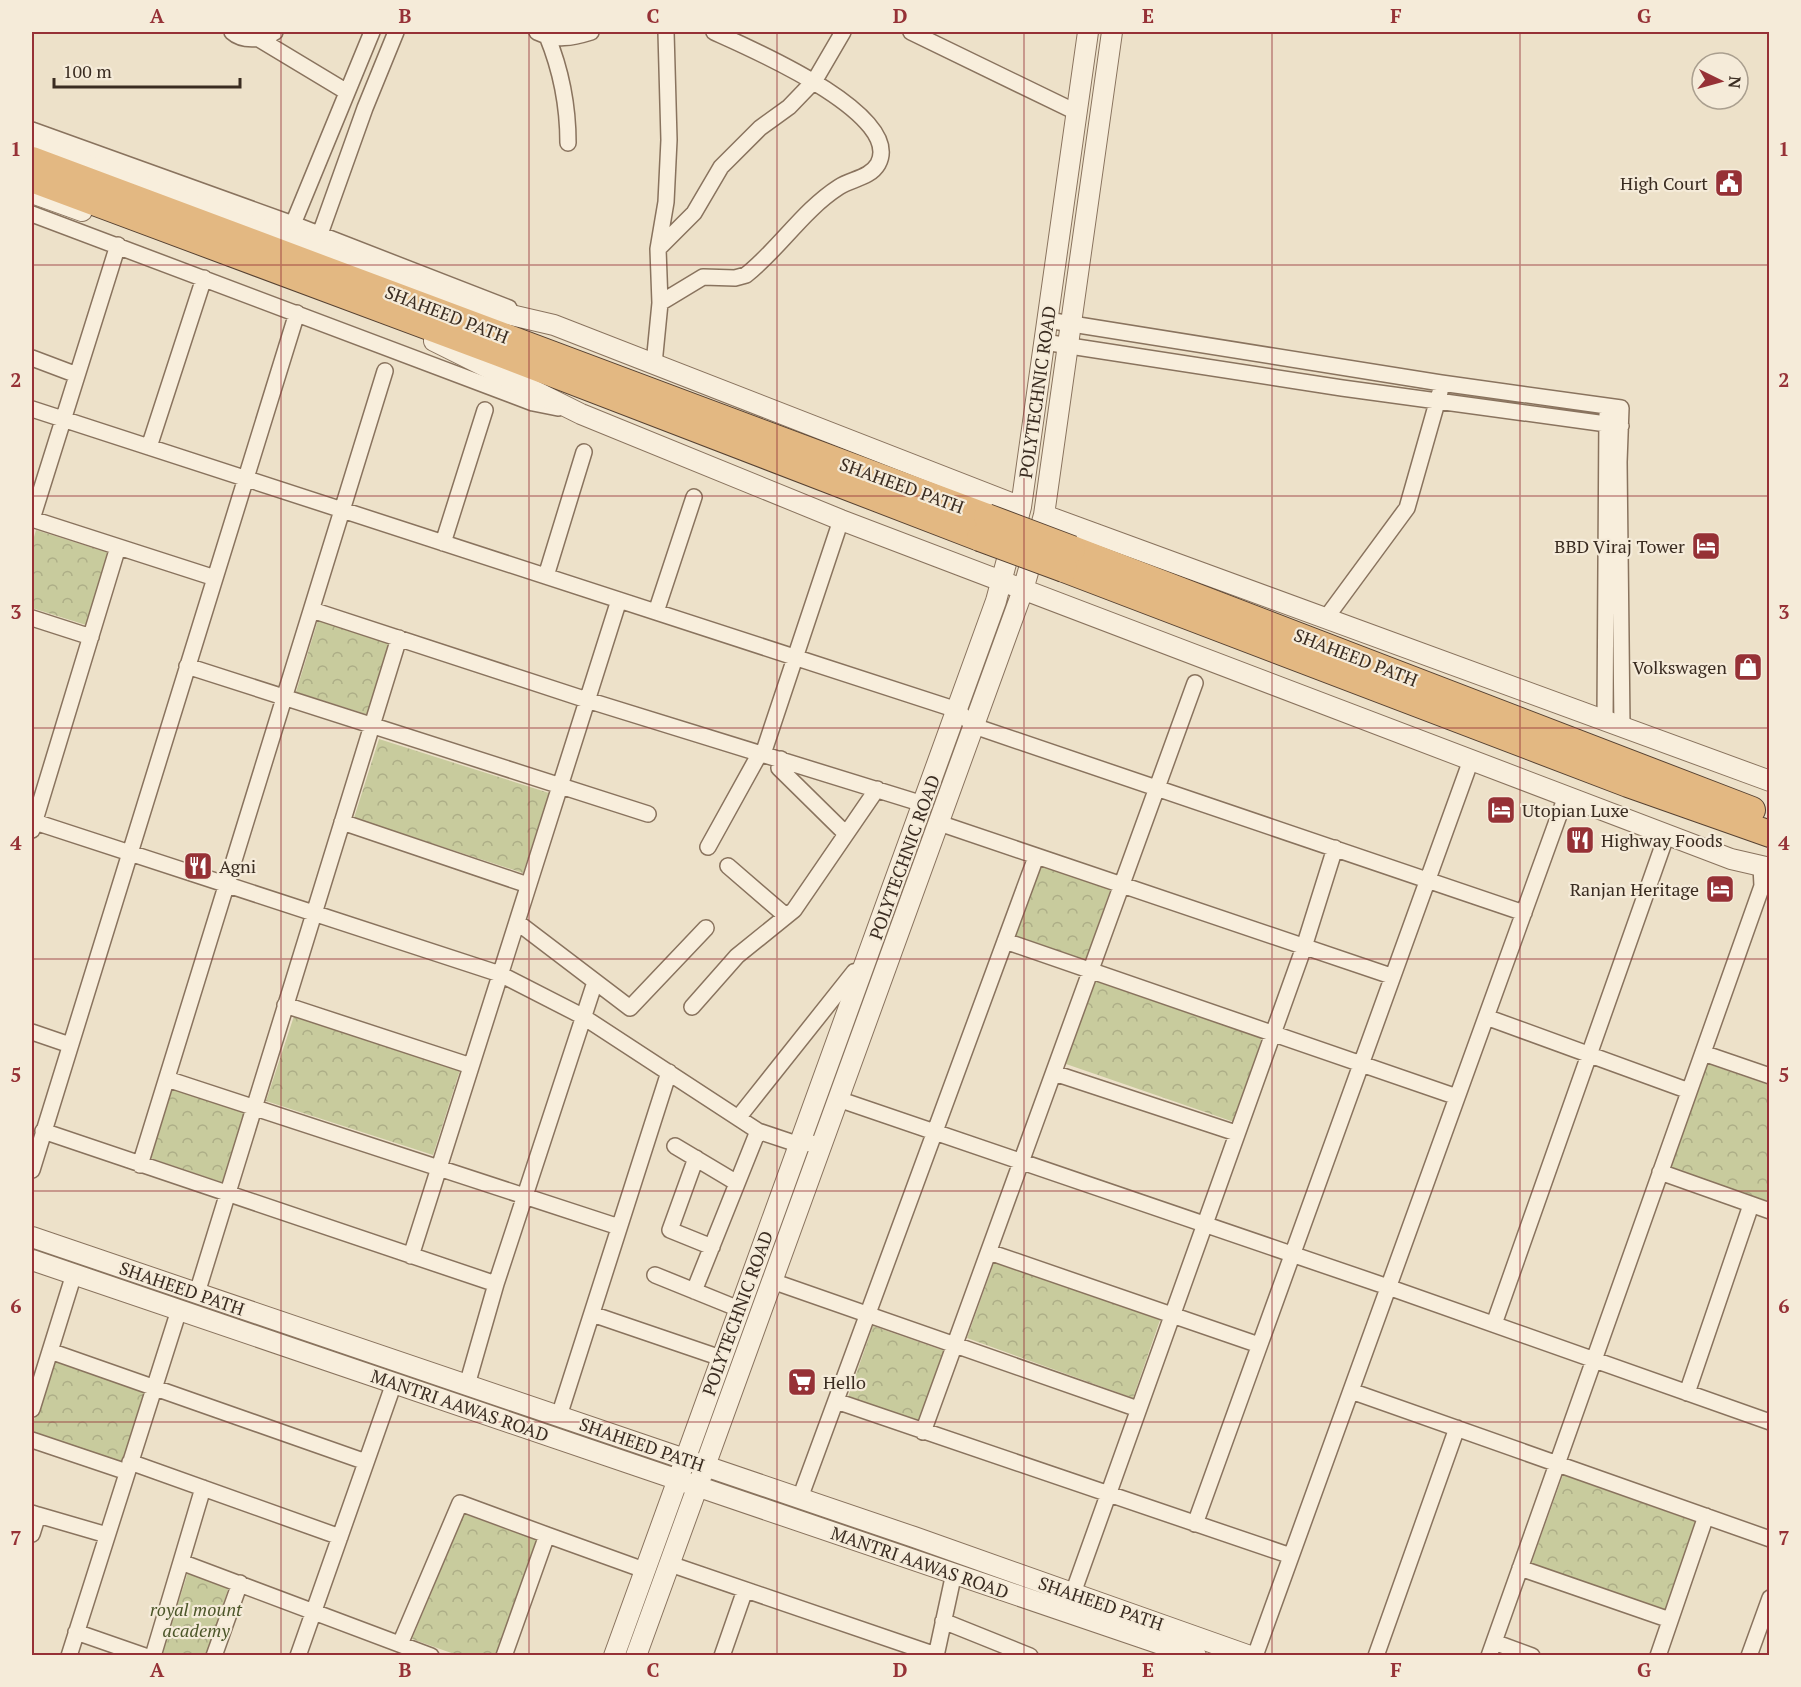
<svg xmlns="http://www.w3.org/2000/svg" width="1801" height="1687" viewBox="0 0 1801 1687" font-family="'PT Serif',serif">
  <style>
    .park { fill: url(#park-crowns) }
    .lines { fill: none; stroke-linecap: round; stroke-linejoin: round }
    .minor-casing { stroke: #89735e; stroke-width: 18 }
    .tertiary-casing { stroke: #89735e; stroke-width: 22 }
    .trunk-casing { stroke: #574232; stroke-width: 28 }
    .minor { stroke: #f8eedc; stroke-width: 15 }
    .tertiary { stroke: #f8eedc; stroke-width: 20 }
    .trunk { stroke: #e3b882; stroke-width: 26 }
    .trunk-bridge-casing { stroke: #574232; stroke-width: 28; stroke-linecap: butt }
    .trunk-bridge { stroke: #e3b882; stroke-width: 26 }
    .grid { fill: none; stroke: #963136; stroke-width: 1.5; stroke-opacity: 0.55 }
    .labels { text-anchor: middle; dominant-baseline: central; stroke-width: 4.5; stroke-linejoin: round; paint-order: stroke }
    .poi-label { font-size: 18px; fill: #3a2c21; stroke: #f5ebd9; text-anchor: end }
    .street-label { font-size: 18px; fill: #3a2c21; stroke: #f5ebd9 }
    .park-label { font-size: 18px; font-style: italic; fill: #4c5629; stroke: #f5ebd9 }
    .neatline { fill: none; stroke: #963136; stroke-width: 2 }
    .grid-label { font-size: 20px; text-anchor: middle; font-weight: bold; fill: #963136 }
  </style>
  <defs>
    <pattern id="park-crowns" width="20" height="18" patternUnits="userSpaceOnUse" patternTransform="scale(1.5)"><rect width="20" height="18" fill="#c8cb9d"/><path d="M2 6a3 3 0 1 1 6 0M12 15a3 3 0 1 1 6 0" fill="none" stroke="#adae87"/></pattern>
  </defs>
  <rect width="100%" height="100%" fill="#ede1c9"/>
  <path class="park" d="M 36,530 L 109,553 L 86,625 L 32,608 L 32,544 Z
    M 318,620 L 391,643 L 369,715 L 296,692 Z
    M 379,739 L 549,793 L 523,873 L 354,818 Z
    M 1039,864 L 1111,888 L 1086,960 L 1015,936 Z
    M 1095,981 L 1262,1038 L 1234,1122 L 1066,1064 Z
    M 294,1016 L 460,1070 L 433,1155 L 266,1101 Z
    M 1705,1063 L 1769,1085 L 1769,1203 L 1669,1168 Z
    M 173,1088 L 247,1112 L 224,1183 L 150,1158 Z
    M 995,1260 L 1160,1320 L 1133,1398 L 967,1338 Z
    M 873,1326 L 945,1351 L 920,1423 L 848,1397 Z
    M 54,1360 L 146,1391 L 121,1465 L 32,1434 L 32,1426 Z
    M 1563,1475 L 1696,1522 L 1665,1611 L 1531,1564 Z
    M 464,1514 L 537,1540 L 497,1655 L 457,1655 L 412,1639 Z
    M 188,1572 L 229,1586 L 207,1655 L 168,1656 L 162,1654 Z"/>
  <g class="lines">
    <g class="minor-casing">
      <path id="minor" d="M 232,32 C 243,42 264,40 275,32
        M 537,32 C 556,41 572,38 591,32
        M 911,32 L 1076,112
        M 547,36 C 561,70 568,106 568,143
        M 259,39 L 347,92
        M 32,130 L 293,224 L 509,308
        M 32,214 L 533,403 L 558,408
        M 293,224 L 372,32
        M 320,234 L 365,108 L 396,32
        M 118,245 L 32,519 L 215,578
        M 658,249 L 694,213 L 721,167 L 760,128 L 789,107 L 815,80 L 843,32
        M 660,303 L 703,277 L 735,278 L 746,275 C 779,249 803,210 839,187 C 851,179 870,178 878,164 C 905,114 747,47 714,32
        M 1047,320 L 1441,383 L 1621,408 L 1619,462 L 1622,726
        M 1044,342 L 1342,388 L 1621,426
        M 32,358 L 77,375
        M 654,364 L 660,303 L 658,249 L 666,202 L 669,140 L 666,32
        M 32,409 L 957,710 L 974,726 L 1524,913
        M 149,447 L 204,278
        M 443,543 L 485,410
        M 546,576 L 584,452
        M 312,610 L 587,700 L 923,804
        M 656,612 L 694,497
        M 32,618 L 91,637
        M 1326,618 L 1407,508 L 1440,392
        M 187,666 L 648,814
        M 1605,720 L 1607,414
        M 763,754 L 841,520
        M 781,759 L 779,768 L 846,834
        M 32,821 L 500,974 L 582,1016 L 758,1131 L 797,1144 L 823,1143
        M 342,822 L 528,885
        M 939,823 L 1391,976
        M 32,830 L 118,547
        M 708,847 L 760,753
        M 728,866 L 786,916
        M 517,922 L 630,1008 L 706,928
        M 1005,941 L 1457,1097
        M 285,1005 L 471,1066
        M 692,1007 L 737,956 L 794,910 L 877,789
        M 1486,1017 L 1689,1091
        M 32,1032 L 70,1045
        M 1703,1053 L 1770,1076
        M 1054,1073 L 1236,1133
        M 167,1079 L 619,1227
        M 838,1099 L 1388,1287 L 1770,1422
        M 738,1118 L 854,972 L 861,975
        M 43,1131 L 496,1284
        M 675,1146 L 737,1183
        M 696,1158 L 670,1230 L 712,1247
        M 140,1165 L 385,371
        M 32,1170 L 297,313
        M 1660,1172 L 1770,1211
        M 989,1252 L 1259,1345
        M 411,1256 L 619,600
        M 655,1275 L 739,1309
        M 772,1281 L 1138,1409
        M 694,1291 L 758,1131
        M 197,1293 L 399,638
        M 592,1314 L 721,1358
        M 1494,1324 L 1667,834
        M 50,1351 L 366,1462
        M 467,1385 L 496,1284 L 595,982
        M 1351,1391 L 1770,1539
        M 1687,1393 L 1751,1205
        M 836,1401 L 1291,1556
        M 32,1409 L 74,1274
        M 559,1416 L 669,1072
        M 923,1432 L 1195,683
        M 32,1440 L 127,1472
        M 130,1462 L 340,1537
        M 800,1498 L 1036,857
        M 32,1513 L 38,1515 L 32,1534
        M 38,1515 L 107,1535
        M 1195,1524 L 1471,760
        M 181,1562 L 431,1656
        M 670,1564 L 936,1655
        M 1520,1568 L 1670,1620
        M 1073,1593 L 1304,947 L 1335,848
        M 943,1621 L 1030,1656
        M 76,1632 L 145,1656
        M 1494,1642 L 1532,1656
        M 400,1644 L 460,1503 L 547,1535
        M 69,1656 L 179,1310
        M 153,1656 L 203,1488
        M 214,1656 L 240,1583
        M 298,1656 L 394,1383
        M 504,1656 L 547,1535 L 644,1570
        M 722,1656 L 745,1590
        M 936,1656 L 954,1573
        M 1255,1656 L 1566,796
        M 1376,1656 L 1457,1428
        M 1489,1656 L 1762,886 L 1761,866
        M 1658,1656 L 1706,1516
        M 1749,1656 L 1770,1598"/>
    </g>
    <g class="tertiary-casing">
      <path id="tertiary" d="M 32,145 L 468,305 L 554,325 L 1021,507
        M 32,193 L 82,211
        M 434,341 L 581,414 L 841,520 L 1731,859 L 1770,868
        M 1044,515 L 1770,781
        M 32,1237 L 914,1537 L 1250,1656
        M 32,1260 L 1196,1656
        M 614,1656 L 996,601 L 1021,507 L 1088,32
        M 636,1656 L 1023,590 L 1044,515 L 1112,32"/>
    </g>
    <g class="trunk-casing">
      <path id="trunk" d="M 32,160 L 987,517
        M 32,179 L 499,353 L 980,538
        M 1072,549 L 1752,810
        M 1064,569 L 1628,784 L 1770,834"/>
    </g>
    <use href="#minor" class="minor"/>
    <use href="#tertiary" class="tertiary"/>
    <use href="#trunk" class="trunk"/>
    <g class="trunk-bridge-casing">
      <path id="trunk-bridge" d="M 987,517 L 1072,549
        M 980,538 L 1064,569"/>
    </g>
    <use href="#trunk-bridge" class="trunk-bridge"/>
  </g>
  <path class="grid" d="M 281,32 L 281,1656M 529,32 L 529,1656M 777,32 L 777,1656M 1024,32 L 1024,1656M 1272,32 L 1272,1656M 1520,32 L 1520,1656M 32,265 L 1770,265M 32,496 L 1770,496M 32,728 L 1770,728M 32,959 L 1770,959M 32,1191 L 1770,1191M 32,1422 L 1770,1422"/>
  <defs>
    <g id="civic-square" transform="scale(1.5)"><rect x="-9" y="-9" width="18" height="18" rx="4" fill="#963136" stroke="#f5ebd9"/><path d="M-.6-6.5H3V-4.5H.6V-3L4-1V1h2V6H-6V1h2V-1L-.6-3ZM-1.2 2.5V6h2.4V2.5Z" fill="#fff"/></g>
    <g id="hotel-square" transform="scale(1.5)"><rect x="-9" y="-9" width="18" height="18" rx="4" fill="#963136" stroke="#f5ebd9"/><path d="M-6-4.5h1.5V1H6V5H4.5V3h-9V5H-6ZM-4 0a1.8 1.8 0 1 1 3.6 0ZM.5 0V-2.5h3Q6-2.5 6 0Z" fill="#fff"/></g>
    <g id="shop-square" transform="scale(1.5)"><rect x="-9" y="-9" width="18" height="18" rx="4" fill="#963136" stroke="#f5ebd9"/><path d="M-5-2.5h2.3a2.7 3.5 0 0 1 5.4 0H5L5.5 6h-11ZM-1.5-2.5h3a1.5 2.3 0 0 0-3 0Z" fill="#fff"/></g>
    <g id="restaurant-square" transform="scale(1.5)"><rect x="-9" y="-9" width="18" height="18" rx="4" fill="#963136" stroke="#f5ebd9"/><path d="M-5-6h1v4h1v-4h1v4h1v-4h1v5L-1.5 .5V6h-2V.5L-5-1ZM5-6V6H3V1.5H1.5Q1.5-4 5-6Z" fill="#fff"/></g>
    <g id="supermarket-square" transform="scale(1.5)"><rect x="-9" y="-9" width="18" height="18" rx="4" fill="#963136" stroke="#f5ebd9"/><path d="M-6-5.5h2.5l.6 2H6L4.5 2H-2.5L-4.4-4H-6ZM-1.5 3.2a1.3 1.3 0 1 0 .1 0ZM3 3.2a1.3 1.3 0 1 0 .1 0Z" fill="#fff"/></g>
  </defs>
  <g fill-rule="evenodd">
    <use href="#civic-square" x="1729" y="183"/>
    <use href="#hotel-square" x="1706" y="546"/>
    <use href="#shop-square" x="1748" y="667"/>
    <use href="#hotel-square" x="1501" y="810"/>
    <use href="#restaurant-square" x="1580" y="840"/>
    <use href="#restaurant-square" x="198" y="866"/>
    <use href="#hotel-square" x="1720" y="889"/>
    <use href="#supermarket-square" x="802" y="1382"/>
  </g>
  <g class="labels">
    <g class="poi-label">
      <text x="1708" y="183">High Court</text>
      <text x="1685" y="546">BBD Viraj Tower</text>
      <text x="1727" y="667">Volkswagen</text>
      <text x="1522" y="810" text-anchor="start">Utopian Luxe</text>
      <text x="1601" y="840" text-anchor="start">Highway Foods</text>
      <text x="219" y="866" text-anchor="start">Agni</text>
      <text x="1699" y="889">Ranjan Heritage</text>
      <text x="823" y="1382" text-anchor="start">Hello</text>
    </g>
    <g class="street-label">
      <text transform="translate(447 314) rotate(21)">SHAHEED PATH</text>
      <text transform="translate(1037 392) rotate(-82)">POLYTECHNIC ROAD</text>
      <text transform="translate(902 485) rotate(20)">SHAHEED PATH</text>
      <text transform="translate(1356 657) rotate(21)">SHAHEED PATH</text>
      <text transform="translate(904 857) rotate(-70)">POLYTECHNIC ROAD</text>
      <text transform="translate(182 1288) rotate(19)">SHAHEED PATH</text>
      <text transform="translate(737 1313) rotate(-70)">POLYTECHNIC ROAD</text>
      <text transform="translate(460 1405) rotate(19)">MANTRI AAWAS ROAD</text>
      <text transform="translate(642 1444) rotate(19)">SHAHEED PATH</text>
      <text transform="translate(920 1562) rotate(19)">MANTRI AAWAS ROAD</text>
      <text transform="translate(1101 1603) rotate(19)">SHAHEED PATH</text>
    </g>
    <g class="park-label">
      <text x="196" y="1609">royal mount<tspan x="196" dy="21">academy</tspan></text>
    </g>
  </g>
  <rect width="1801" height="1687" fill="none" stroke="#f5ebd9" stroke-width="66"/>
  <g transform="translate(1720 81) rotate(95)"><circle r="28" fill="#f5ebd9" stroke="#aa9f8f" stroke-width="1.5"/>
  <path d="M0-4.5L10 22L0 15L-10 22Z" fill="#963136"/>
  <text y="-9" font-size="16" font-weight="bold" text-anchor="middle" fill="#3a2c21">N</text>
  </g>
  <path d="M54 78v9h186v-9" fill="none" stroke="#3a2c21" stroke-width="3"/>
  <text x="63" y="78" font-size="18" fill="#3a2c21" stroke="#f5ebd9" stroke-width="4.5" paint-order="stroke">100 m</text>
  <rect x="33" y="33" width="1735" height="1621" class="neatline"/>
  <g class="grid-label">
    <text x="157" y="23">A</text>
    <text x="405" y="23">B</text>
    <text x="653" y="23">C</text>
    <text x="900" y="23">D</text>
    <text x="1148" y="23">E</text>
    <text x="1396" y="23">F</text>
    <text x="1644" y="23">G</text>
    <text x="16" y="156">1</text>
    <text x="1784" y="156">1</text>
    <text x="16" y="387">2</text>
    <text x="1784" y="387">2</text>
    <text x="16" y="619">3</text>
    <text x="1784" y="619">3</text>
    <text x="16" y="850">4</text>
    <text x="1784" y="850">4</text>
    <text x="16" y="1082">5</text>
    <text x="1784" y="1082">5</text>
    <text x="16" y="1313">6</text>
    <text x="1784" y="1313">6</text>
    <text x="16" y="1545">7</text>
    <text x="1784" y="1545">7</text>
    <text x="157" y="1677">A</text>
    <text x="405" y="1677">B</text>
    <text x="653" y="1677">C</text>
    <text x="900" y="1677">D</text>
    <text x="1148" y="1677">E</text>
    <text x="1396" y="1677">F</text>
    <text x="1644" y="1677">G</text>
  </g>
</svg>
